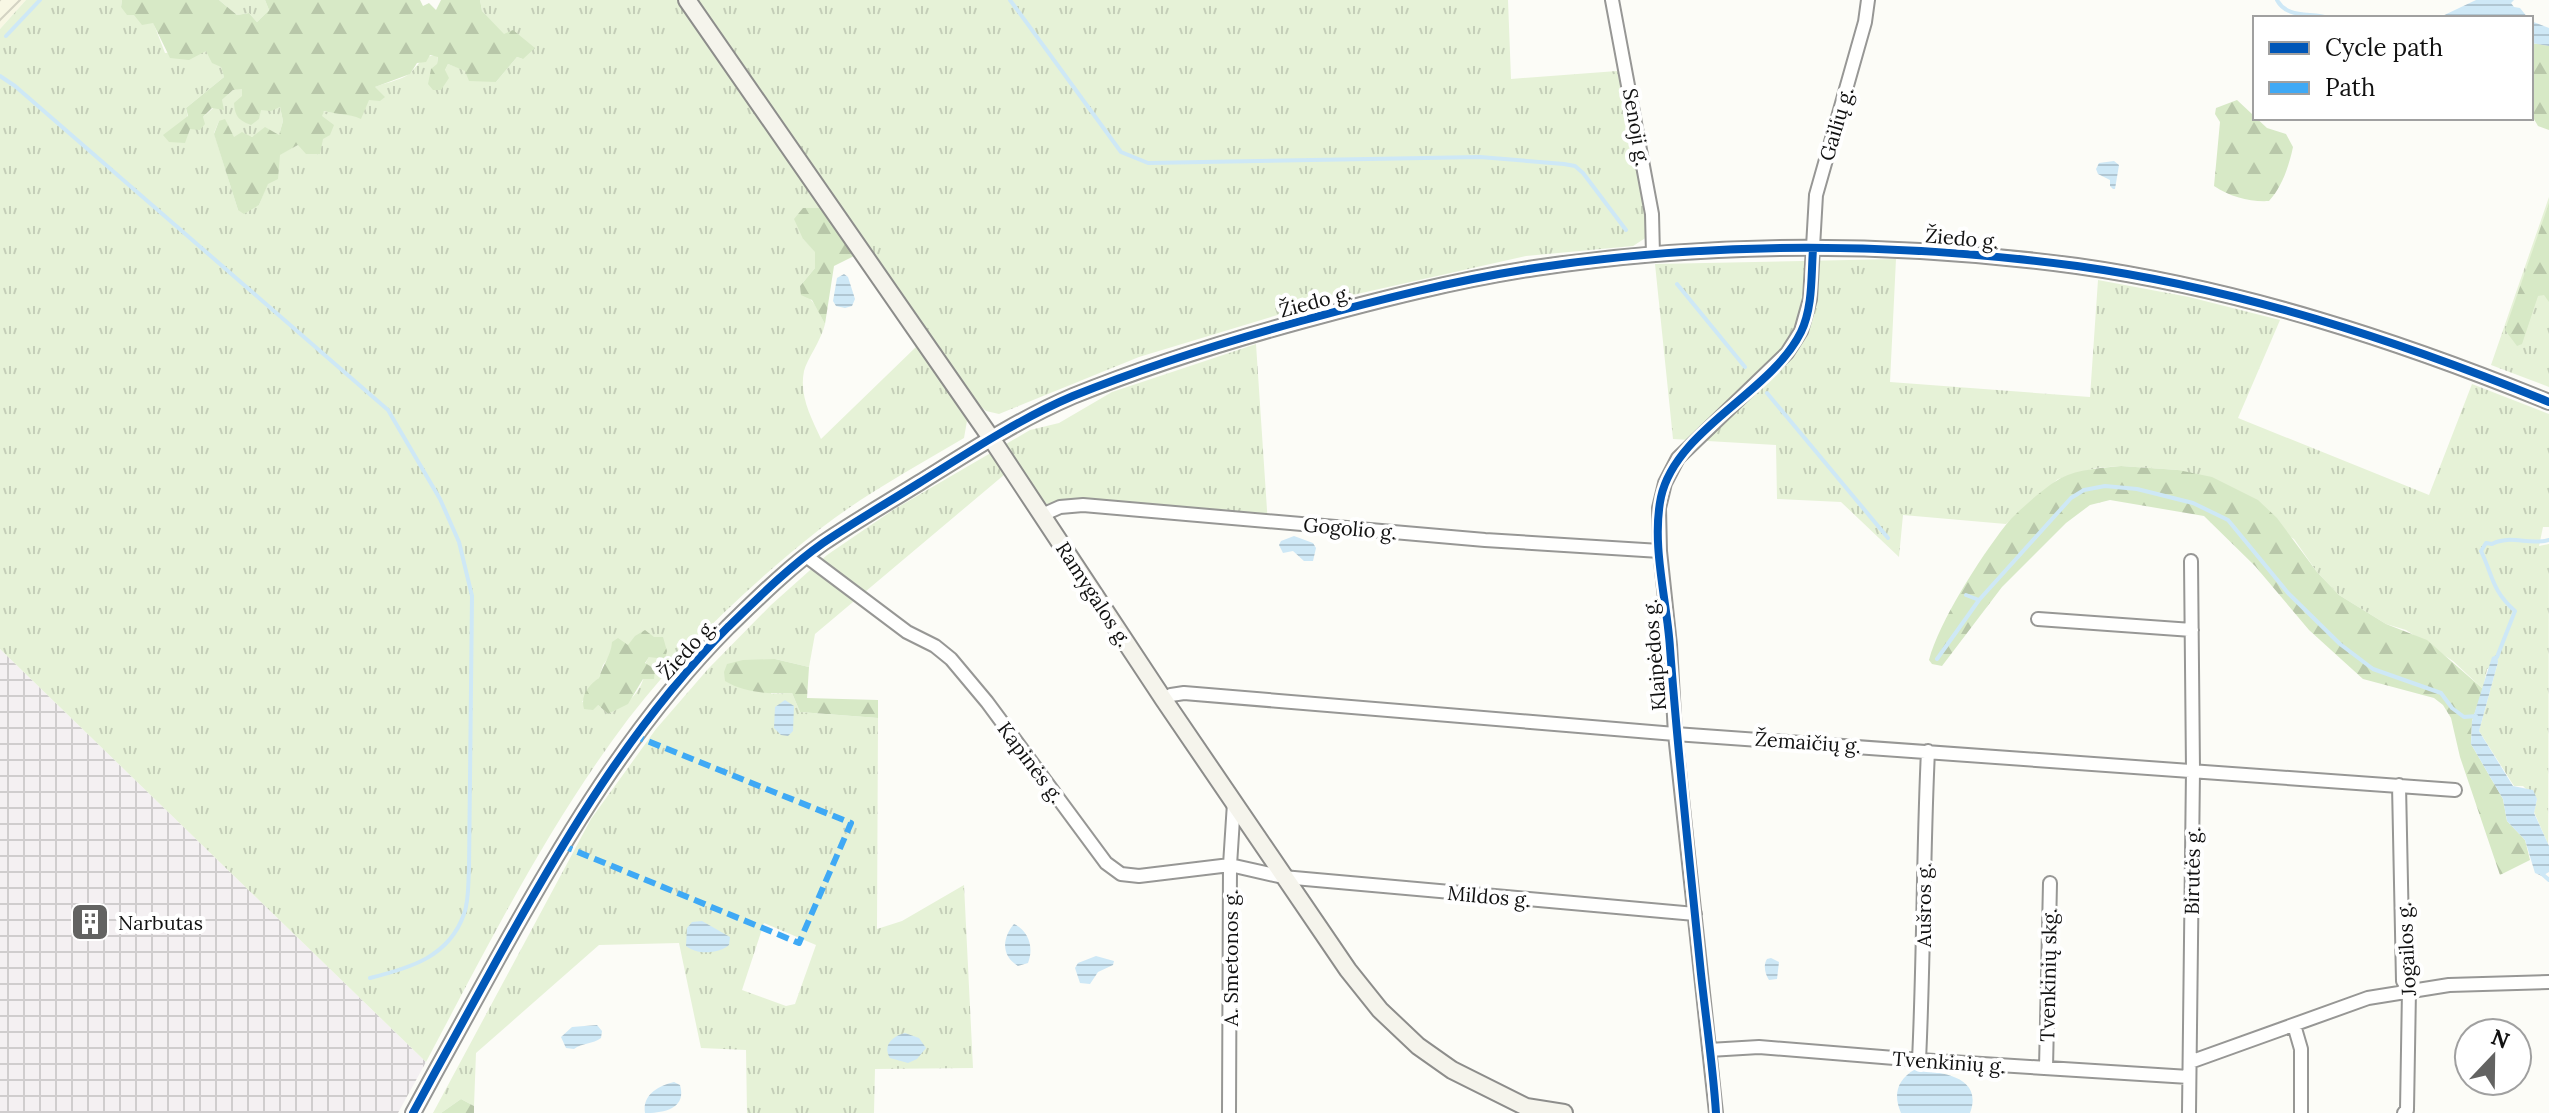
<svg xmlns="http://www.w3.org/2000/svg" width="2549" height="1113" viewBox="0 0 2549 1113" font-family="Lora,serif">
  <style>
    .industrial { fill: url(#industrial-grid) }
    .farmland { fill: url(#farmland-furrows) }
    .grass { fill: url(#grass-tufts); fill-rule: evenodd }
    .forest { fill: url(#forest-firs) }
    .water { fill: url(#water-rules) }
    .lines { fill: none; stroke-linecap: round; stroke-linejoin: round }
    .stream { stroke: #cee8f6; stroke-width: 4 }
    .minor-casing { stroke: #979795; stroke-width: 16 }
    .tertiary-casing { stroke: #979795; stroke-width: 18 }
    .secondary-casing { stroke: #8d8d8b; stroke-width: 20 }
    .minor { stroke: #fffffe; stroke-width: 12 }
    .tertiary { stroke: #fffffe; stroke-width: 14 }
    .secondary { stroke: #f5f4ec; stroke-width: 16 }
    .quiet { stroke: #3fa9f5; stroke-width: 6; stroke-dasharray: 12 6; stroke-linecap: butt }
    .cycleway-casing { stroke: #fff; stroke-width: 13 }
    .cycleway { stroke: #0057b8; stroke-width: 8 }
    .labels { text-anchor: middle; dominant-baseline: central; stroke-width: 8; stroke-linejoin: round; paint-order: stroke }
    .street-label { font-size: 20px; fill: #111; stroke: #fff }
    .poi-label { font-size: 20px; fill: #111; stroke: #fff; text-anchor: start }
  </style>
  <defs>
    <pattern id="industrial-grid" width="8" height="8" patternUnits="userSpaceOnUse" patternTransform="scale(2)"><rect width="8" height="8" fill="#f4f0f2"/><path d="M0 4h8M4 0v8" fill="none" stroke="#d0cdce"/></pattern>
    <pattern id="farmland-furrows" width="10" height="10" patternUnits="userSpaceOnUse" patternTransform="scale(2)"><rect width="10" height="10" fill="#f8f7e4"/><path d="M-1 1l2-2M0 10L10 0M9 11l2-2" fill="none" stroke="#d4d3c3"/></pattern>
    <pattern id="grass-tufts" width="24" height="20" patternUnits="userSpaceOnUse" patternTransform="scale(2)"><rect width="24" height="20" fill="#e6f2d7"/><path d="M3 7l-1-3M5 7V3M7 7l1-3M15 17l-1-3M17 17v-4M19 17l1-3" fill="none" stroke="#c4ceb8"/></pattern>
    <pattern id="forest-firs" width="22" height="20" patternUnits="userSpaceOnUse" patternTransform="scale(2)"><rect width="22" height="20" fill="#d7e9c6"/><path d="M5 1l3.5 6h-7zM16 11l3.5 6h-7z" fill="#b8c7a9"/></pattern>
    <pattern id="water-rules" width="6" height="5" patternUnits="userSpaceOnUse" patternTransform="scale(2)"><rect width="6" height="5" fill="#cee8f6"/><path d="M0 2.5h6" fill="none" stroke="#b0c6d2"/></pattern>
  </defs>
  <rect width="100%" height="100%" fill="#fcfcf7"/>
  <path class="industrial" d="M 0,649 L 426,1062 L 398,1113 L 0,1113 Z"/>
  <path class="farmland" d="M 0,0 L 26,0 L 0,29 Z"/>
  <path class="grass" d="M 26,0 L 122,0 L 121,7 L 153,22 L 165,53 L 206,50 L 221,66 L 224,77 L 186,108 L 190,129 L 233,90 L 242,88 L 243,96 L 260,110 L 280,107 L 283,121 L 279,135 L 234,138 L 219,121 L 214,133 L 238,210 L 259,205 L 279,155 L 298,145 L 324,111 C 346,118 366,107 375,87 C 385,83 397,81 406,76 C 418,69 420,53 438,56 L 437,64 L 445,70 L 448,64 L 496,82 L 517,57 L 523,59 L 482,11 L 480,0 L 678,0 L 821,208 L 803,208 L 803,239 L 815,251 L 815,268 L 800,286 L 815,305 L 825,324 C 821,341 807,359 804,371 C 799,396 811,417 821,439 L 917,346 L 967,421 L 964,438 C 915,467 865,494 820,529 C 743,590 669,661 612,741 C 540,841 484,953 426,1062 L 0,649 L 0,29 ZM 628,646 L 649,657 C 644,664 645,667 644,676 C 640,695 624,706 608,714 L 598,705 L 582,702 L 599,678 L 603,665 L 611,654 Z
    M 219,0 L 265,0 L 269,10 L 257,22 L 249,13 L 237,15 Z
    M 697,0 L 1508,0 L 1511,79 L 1617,71 L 1627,88 L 1647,214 L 1647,237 L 1633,246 L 1526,256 L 1317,303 L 1139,357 L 999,414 L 986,411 L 977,403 Z
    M 2549,197 L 2549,387 L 2491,365 Z
    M 1896,259 L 1890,382 L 2090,397 L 2098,280 L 2189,297 L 2280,320 L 2238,418 L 2429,495 L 2472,384 L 2549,414 L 2549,527 L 2543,527 L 2539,546 L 2549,544 L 2548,844 L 2534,812 L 2537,799 L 2523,786 L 2514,786 L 2479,731 L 2498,662 L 2487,669 L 2483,689 L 2453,661 L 2406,630 L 2386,624 L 2339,595 L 2317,572 L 2294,539 L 2178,470 L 2121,466 L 2096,468 L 2058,479 L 2006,524 L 1903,515 L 1899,557 L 1841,502 L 1777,499 L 1776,445 L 1673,439 L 1655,264 Z
    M 1256,344 L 1268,525 L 1081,509 L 1054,514 L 1017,464 L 815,634 L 809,667 L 775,659 L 771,694 L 792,693 L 800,712 L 878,718 L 877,929 L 902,921 L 964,885 L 973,1068 L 875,1069 L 874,1113 L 747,1113 L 746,1050 L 701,1048 L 679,943 L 599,945 L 476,1053 L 474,1106 L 461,1099 L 441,1113 L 433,1113 L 591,819 L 656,729 L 708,669 L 771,605 L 827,555 L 893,510 L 1030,430 L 1059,423 L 1112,392 ZM 764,923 L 816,945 L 795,1004 L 786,1006 L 742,990 Z"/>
  <path class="forest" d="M 122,0 L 219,0 L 237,15 L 249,13 L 257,22 L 269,10 L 265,0 L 420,0 L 423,6 L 429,3 L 436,10 L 441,0 L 480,0 L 482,11 L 504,34 L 513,30 L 535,48 L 523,59 L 517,57 L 496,82 L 469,81 L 465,71 L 448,64 L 445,70 L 449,78 L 441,90 L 433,90 L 428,84 L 431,69 L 437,64 L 438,57 L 430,55 L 426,62 L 417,63 L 410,74 L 375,87 L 385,97 L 380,101 L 369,100 L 361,119 C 348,113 337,115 324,111 L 322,116 L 334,125 L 330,135 L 323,139 L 320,154 L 306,154 L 298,145 L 280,155 L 278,179 L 268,184 L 259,205 L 244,214 L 238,210 L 214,134 L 219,121 L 225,119 L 234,137 L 242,132 L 252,137 L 265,127 L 279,135 L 283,121 L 280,107 L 271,111 L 261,110 L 259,119 L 251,125 C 238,120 235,116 234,103 L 242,96 L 242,89 L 233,90 L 222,100 L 224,110 L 212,108 L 203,117 L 205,124 L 200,130 L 190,129 L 185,143 L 169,142 L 163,135 L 188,116 L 186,108 L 224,77 L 221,67 L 212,63 L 206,51 L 189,60 L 170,58 L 153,23 L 142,25 L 134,15 L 127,15 L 121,7 Z
    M 2531,43 L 2549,46 L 2549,130 L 2538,126 L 2531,114 Z
    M 2237,100 L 2267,128 L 2286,134 L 2293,147 C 2289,166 2282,187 2269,201 C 2250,202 2230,197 2214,186 L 2220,122 L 2215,114 L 2216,108 Z
    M 2549,203 L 2549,302 L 2544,295 L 2538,296 L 2522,344 L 2517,346 L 2505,330 Z
    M 803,208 L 821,208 L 854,256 L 834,266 L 825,324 L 812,300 L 801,295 L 800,286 L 815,268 L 815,252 L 803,239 L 794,219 Z
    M 2121,466 L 2178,470 L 2212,477 L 2258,500 L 2277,518 L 2317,572 L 2339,595 L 2386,624 L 2427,640 L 2483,689 L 2472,721 L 2471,744 L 2503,799 L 2507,821 L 2525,840 L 2530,860 L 2500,875 L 2460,757 L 2451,718 L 2443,705 L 2434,698 L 2363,679 L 2309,630 L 2255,566 L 2204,516 L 2110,500 L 2090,505 L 2066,523 L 2002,587 L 1942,666 L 1932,664 L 1929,660 C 1939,622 1980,558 2005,526 C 2015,513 2046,486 2061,478 C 2079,469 2101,468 2121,466 Z
    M 645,630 L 654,637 L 663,637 L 667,651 L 665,659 L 649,657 L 645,663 L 655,669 L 654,679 L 643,679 L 628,704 L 608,714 L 598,705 L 593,710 L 584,709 C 580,695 589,685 599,678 C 603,664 611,656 612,642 L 618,638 L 628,645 L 635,636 Z
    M 775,659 L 809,667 L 807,698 L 878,700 L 878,718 L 800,712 L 792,693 C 769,694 745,693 725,681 L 724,672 L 727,664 L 743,660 Z
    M 461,1099 L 474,1106 L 474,1113 L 441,1113 Z"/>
  <path class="water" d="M 2476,0 L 2514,0 L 2511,3 L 2514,7 L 2520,8 L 2528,18 L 2438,18 Z
    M 2531,21 L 2549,28 L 2549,46 L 2531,43 Z
    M 2114,161 L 2119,165 L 2115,189 L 2113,189 L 2110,186 L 2110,180 L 2098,174 L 2096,169 L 2099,163 Z
    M 844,274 L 848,277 L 855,299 L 852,306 L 845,308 L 836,306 L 833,301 L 837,278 Z
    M 1294,536 L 1313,543 L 1316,548 L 1313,561 L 1304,561 L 1293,551 L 1283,553 L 1279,545 L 1281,541 Z
    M 2497,655 L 2498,662 L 2479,731 L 2513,786 L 2533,790 L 2537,799 L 2534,813 L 2549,846 L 2549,872 L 2542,876 L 2535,873 L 2525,840 L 2507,821 L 2503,799 L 2471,744 L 2472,721 L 2492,657 Z
    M 785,700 L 794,706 L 793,731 L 788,736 L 781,735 L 774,728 L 775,707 Z
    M 702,921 L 730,937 L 729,945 C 718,954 697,955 686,946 L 687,928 L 692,922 Z
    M 1014,924 C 1029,931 1034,948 1028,963 L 1018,966 C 1001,956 1002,938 1014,924 Z
    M 1096,956 L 1114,961 L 1113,965 L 1098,972 L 1090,984 L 1080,983 L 1075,968 L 1078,963 Z
    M 1771,958 L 1779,962 L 1777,979 L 1769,980 C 1765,974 1763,965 1767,959 Z
    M 597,1025 L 602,1031 L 601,1038 C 593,1044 582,1043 574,1049 L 566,1048 L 561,1037 L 572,1027 Z
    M 905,1033 L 919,1038 L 926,1048 L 917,1059 L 908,1063 L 890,1058 C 882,1045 893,1036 905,1033 Z
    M 1914,1070 C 1939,1072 1984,1075 1970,1113 L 1901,1113 C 1893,1095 1897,1080 1914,1070 Z
    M 674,1082 L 680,1085 C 687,1109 663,1113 645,1113 C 642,1095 658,1086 674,1082 Z"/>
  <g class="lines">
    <path class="stream" d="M 1010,0 L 1121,152 L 1148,163 L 1480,157 L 1564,164 L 1575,166 L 1583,173 L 1626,230
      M 2277,0 C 2287,19 2311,12 2329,18
      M 6,36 L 40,0
      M 0,76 L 15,86 L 388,410 L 440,499 L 459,542 L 472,596 L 469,870 C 468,884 469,901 464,914 C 449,957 410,968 370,978
      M 1677,284 L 1745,367
      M 1767,393 L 1888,538
      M 1966,595 L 1979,600
      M 2497,657 L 2515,611 C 2492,591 2493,576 2481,551 L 2486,543 L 2492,544 C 2510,534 2530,546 2549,540
      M 1937,659 L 1979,600 L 2071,498 L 2084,490 L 2105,486 L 2137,489 L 2193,503 L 2228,520 L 2288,593 L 2340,644 L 2373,669 L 2441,693 L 2452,708 L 2464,717 L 2476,716
      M 2541,873 L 2549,880"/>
    <g class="minor-casing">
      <path id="minor" d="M 1612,0 L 1652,214 L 1653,255
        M 1042,515 L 1060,507 L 1083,505 L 1485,540 L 1660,551
        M 806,556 L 907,632 L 935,646 L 951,659 L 987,702 L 1106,863 L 1121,874 L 1139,876 L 1230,865 L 1283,877 L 1695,914
        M 2038,619 L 2192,630
        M 1164,700 L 1171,695 L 1184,693 L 1675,734 L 2455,790
        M 2399,785 L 2403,981 L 2409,990 L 2407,1110 L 2404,1113
        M 2294,1025 L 2301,1049 L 2301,1113
        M 1709,1050 L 1759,1047 L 1919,1060 L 2189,1077
        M 1919,1060 C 1924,957 1923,854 1928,751
        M 2190,1062 L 2368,998 L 2449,985 L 2549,982
        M 2046,1068 L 2050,883
        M 1229,1113 L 1230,865 L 1234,803
        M 1716,1113 L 1675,734 L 1670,645 L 1660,551 L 1659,508 L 1665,483 L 1678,458 L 1787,353 L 1801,331 L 1810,299 L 1816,195 L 1865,22 L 1868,0
        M 2189,1113 L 2193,770 L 2191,561"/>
    </g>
    <g class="tertiary-casing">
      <path id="tertiary" d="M 413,1113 C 441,1061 470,1009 498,958 C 564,839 632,724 728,627 C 758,598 789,567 823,543 C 854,522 887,503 919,483 C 969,452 1019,419 1073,396 C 1147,366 1224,342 1301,321 C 1378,300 1456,280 1535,268 C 1713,241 1898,242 2077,266 C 2240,289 2397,340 2549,402"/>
    </g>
    <g class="secondary-casing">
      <path id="secondary" d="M 687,0 L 991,438 L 1164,700 L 1348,970 L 1380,1010 L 1418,1046 L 1452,1070 L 1526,1107 L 1564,1113"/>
    </g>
    <use href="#minor" class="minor"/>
    <use href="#tertiary" class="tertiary"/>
    <use href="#secondary" class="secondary"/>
    <path class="quiet" d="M 561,845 L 799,943 L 851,823 L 635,736"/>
    <g class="cycleway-casing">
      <path id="cycleway" d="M 413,1113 C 441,1061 470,1009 498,958 C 564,839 632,724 728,627 C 758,598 789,567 823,543 C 854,522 887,503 919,483 C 969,452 1019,419 1073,396 C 1147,366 1224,342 1301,321 C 1378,300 1456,280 1535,268 C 1713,241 1898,242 2077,266 C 2240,289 2397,340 2549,402
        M 1716,1113 C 1713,1067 1706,1020 1701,974 C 1690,865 1678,757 1670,648 C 1667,600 1651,545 1661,497 C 1676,429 1771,393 1801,332 C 1813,307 1811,276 1813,249"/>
    </g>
    <use href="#cycleway" class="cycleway"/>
  </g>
  <defs>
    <g id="building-square" transform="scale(2)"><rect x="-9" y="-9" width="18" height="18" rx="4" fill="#636362" stroke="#fff"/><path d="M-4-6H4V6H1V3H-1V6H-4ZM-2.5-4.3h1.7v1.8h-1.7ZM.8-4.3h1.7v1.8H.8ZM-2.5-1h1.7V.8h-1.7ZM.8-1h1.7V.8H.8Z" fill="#fff"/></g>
  </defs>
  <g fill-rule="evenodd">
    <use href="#building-square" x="90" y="922"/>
  </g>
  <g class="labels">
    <g class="street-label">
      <text transform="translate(1836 124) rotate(-74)">Gailių g.</text>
      <text transform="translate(1637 127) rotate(80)">Senoji g.</text>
      <text transform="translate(1962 238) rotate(5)">Žiedo g.</text>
      <text transform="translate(1315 301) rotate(-15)">Žiedo g.</text>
      <text transform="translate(1350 528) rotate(5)">Gogolio g.</text>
      <text transform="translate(1094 594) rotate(57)">Ramygalos g.</text>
      <text transform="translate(687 649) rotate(-48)">Žiedo g.</text>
      <text transform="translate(1654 655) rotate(-95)">Klaipėdos g.</text>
      <text transform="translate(1808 742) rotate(4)">Žemaičių g.</text>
      <text transform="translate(1031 762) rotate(53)">Kapinės g.</text>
      <text transform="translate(2192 871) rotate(-89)">Birutės g.</text>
      <text transform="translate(1489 896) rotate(5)">Mildos g.</text>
      <text transform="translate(1923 905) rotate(-90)">Aušros g.</text>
      <text transform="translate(2406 949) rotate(-93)">Jogailos g.</text>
      <text transform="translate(1230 958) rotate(-90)">A. Smetonos g.</text>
      <text transform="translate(2048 975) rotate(-89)">Tvenkinių skg.</text>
      <text transform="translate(1949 1062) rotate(4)">Tvenkinių g.</text>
    </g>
    <g class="poi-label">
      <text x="118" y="922">Narbutas</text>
    </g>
  </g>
  <rect x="2253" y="16" width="280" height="104" fill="#ffffff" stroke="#a0a0a0" stroke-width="2"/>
  <rect x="2269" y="42" width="40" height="12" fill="#0057b8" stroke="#a0a0a0" stroke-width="2"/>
  <text x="2325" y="56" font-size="24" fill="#111111">Cycle path</text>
  <rect x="2269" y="82" width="40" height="12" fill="#3fa9f5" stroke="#a0a0a0" stroke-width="2"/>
  <text x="2325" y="96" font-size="24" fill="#111111">Path</text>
  <g transform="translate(2493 1057) rotate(22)"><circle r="38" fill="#ffffff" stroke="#a0a0a0" stroke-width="2"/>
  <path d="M0-6L14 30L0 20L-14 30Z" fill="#636362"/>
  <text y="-12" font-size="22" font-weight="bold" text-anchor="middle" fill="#111111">N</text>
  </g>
</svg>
